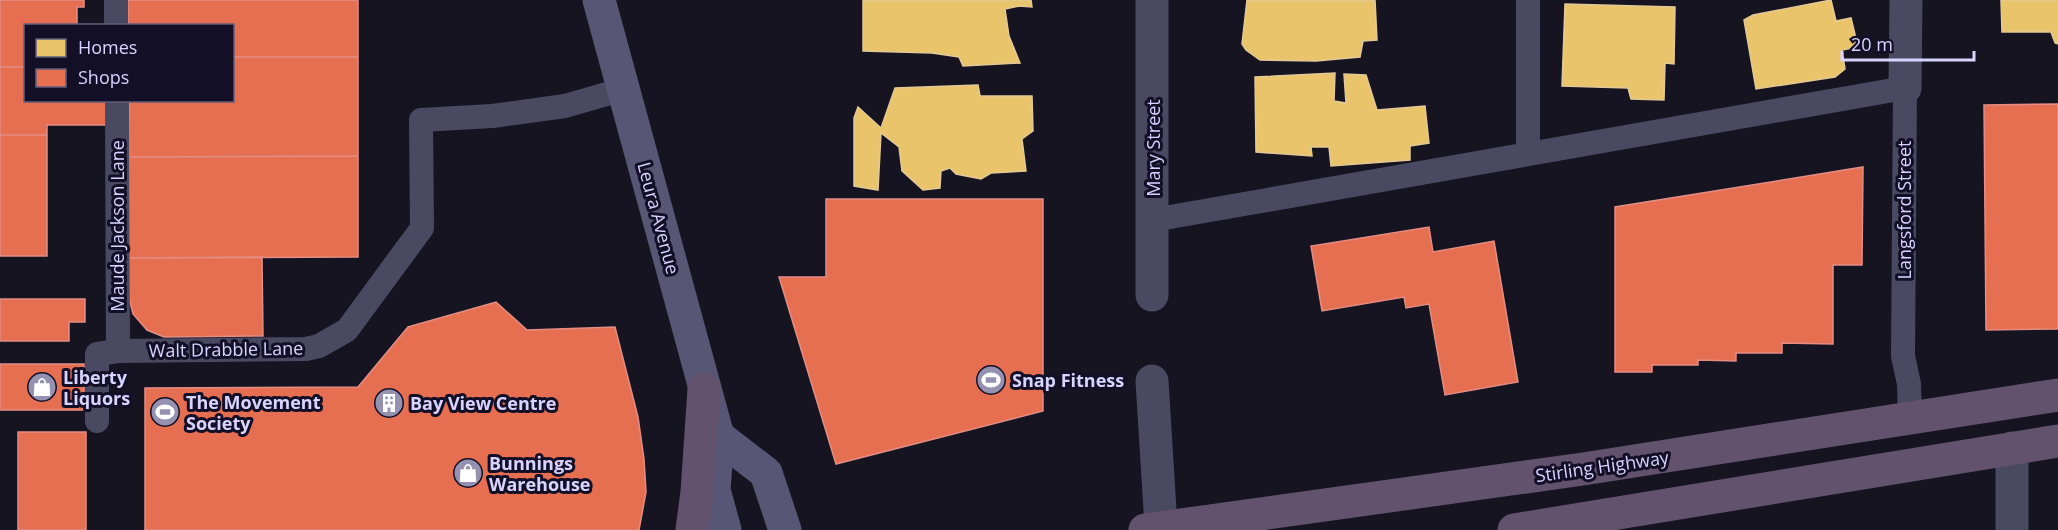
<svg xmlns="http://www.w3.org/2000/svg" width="2058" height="530" viewBox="0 0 2058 530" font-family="'Open Sans',sans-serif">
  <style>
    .homes { fill: #e9c46a; stroke: #e4c997; stroke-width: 1.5 }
    .shops { fill: #e76f51; stroke: #e38d85; stroke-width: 1.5 }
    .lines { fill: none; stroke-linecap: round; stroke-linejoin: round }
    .service { stroke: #4a4962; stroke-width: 24 }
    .minor { stroke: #4a4962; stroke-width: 33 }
    .secondary { stroke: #575674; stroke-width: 33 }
    .trunk { stroke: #62526e; stroke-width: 33 }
    .labels { text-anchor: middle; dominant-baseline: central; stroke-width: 6; stroke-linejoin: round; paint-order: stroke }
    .street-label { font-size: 18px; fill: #d9d4ff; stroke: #130f26 }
    .poi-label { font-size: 18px; font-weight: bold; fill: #d9d4ff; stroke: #130f26; text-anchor: start }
  </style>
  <rect width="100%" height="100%" fill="#161421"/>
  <path class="homes" d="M 863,0 L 1031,0 L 1032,7 L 1019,6 L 1005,9 L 1009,36 L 1020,63 L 963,66 L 959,57 L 932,53 L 863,51 Z
    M 1247,0 L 1375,0 L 1377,40 L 1363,41 L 1360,57 L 1316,61 L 1260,60 L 1246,50 L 1242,44 Z
    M 1831,0 L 1836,21 L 1851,18 L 1858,47 L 1842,50 L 1845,69 L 1835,77 L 1756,89 L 1744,20 L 1753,15 Z
    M 2001,0 L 2058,0 L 2058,44 L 2055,43 L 2051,32 L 2002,32 Z
    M 1565,4 L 1675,7 L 1674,64 L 1665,63 L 1664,100 L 1631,99 L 1628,88 L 1562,86 Z
    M 1335,73 L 1334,101 L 1346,103 L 1344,74 L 1366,75 L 1377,110 L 1425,106 L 1429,143 L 1410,146 L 1410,160 L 1331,166 L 1329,147 L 1311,147 L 1312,156 L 1256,152 L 1255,77 Z
    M 978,85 L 980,96 L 1032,96 L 1033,131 L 1022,139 L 1026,171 L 991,173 L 981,179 L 956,174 L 950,168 L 941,171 L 940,188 L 923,190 L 902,171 L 899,147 L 881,133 L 878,190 L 854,186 L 854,118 L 858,107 L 881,128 L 895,88 Z"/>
  <path class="shops" d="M 0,0 L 84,0 L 84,7 L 77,7 L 77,26 L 26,26 L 26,67 L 0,67 Z
    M 128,0 L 358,0 L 358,57 L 232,57 L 232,26 L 128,26 Z
    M 232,57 L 358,57 L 358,156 L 129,157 L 129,100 L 232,100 Z
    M 0,67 L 26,67 L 26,100 L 106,100 L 106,125 L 47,125 L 47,135 L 0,135 Z
    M 2058,104 L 2058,329 L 1986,330 L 1984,105 Z
    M 0,135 L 47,135 L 47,256 L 0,256 Z
    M 358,156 L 358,257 L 129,258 L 129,157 Z
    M 1863,167 L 1862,265 L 1833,265 L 1833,344 L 1782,343 L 1782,353 L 1736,353 L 1736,361 L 1698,360 L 1698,365 L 1652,365 L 1652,372 L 1615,372 L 1615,207 Z
    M 826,199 L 1043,199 L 1043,411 L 836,464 L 779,277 L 826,277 Z
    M 1429,227 L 1433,252 L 1494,241 L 1518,382 L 1445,395 L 1429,304 L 1406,308 L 1404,297 L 1322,311 L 1311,246 Z
    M 262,257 L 263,336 L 164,337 L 147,330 L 133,314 L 129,298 L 129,258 Z
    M 0,299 L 85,299 L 85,322 L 69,322 L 69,341 L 0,341 Z
    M 496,302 L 527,330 L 615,327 L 638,417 L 644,459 L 646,492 L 639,530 L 145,530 L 145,388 L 358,387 L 408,327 Z
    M 0,364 L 84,364 L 84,410 L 0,410 Z
    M 18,432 L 86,432 L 86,530 L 18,530 Z"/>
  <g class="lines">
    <path class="service" d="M 116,0 L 116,26
      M 1528,0 L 1528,154
      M 117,100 L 118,351
      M 1153,220 L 1905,88 L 1903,356 L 1909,384 L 1910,419
      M 97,421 L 97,354 L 118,351 L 306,349 L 319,346 L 347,330 L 422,228 L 421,120 L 492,116 L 565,106 L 624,89"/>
    <path class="minor" d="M 1152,0 L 1152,295
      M 1905,88 L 1906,0
      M 1152,381 L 1161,526
      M 2012,530 L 2012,448"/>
    <path class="secondary" d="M 599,0 L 718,436 L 714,490 L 725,530
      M 718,436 L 766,473 L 785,530"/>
    <path class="trunk" d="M 692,530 L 697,492 L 704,389
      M 1145,530 L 1583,469 L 2058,395
      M 1514,530 L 2058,441"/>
  </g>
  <defs>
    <g id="stadium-disc" transform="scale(1.5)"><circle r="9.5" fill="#9591b1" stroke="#130f26"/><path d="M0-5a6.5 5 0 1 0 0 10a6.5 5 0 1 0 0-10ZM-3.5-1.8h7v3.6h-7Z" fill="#fff"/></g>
    <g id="shop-disc" transform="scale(1.5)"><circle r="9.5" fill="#9591b1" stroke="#130f26"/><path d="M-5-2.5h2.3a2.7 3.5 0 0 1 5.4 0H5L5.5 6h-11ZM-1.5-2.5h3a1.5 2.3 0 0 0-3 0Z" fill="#fff"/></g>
    <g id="building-disc" transform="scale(1.5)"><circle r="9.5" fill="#9591b1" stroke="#130f26"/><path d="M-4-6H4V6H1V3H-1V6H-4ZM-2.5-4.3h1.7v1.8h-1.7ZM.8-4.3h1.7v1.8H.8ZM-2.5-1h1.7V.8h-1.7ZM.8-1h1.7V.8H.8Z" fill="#fff"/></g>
  </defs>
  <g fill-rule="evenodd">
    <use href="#stadium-disc" x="991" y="380"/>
    <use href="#shop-disc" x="42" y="387"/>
    <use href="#building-disc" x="389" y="403"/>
    <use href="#stadium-disc" x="165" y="412"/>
    <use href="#shop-disc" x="468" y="473"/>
  </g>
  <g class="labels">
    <g class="street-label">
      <text transform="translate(1153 148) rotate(-90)">Mary Street</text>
      <text transform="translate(1904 210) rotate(-90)">Langsford Street</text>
      <text transform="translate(659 218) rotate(75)">Leura Avenue</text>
      <text transform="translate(117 226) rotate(-90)">Maude Jackson Lane</text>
      <text transform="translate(226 349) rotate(-1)">Walt Drabble Lane</text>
      <text transform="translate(1602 466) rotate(-8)">Stirling Highway</text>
    </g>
    <g class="poi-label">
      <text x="63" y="377">Liberty<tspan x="63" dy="21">Liquors</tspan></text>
      <text x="1012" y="380">Snap Fitness</text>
      <text x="186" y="402">The Movement<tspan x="186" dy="21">Society</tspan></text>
      <text x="410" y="403">Bay View Centre</text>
      <text x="489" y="463">Bunnings<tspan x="489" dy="21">Warehouse</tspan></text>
    </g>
  </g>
  <rect x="24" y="24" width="210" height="78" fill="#130f26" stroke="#625e7d" stroke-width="1.5"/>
  <rect x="36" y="39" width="30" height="18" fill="#e9c46a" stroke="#625e7d" stroke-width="1.5"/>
  <text x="78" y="54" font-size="18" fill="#d9d4ff">Homes</text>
  <rect x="36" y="69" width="30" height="18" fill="#e76f51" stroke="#625e7d" stroke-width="1.5"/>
  <text x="78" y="84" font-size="18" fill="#d9d4ff">Shops</text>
  <path d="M1842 51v9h132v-9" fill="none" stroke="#d9d4ff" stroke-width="3"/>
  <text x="1851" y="51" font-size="18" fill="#d9d4ff" stroke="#130f26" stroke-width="4.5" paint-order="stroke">20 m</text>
</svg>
